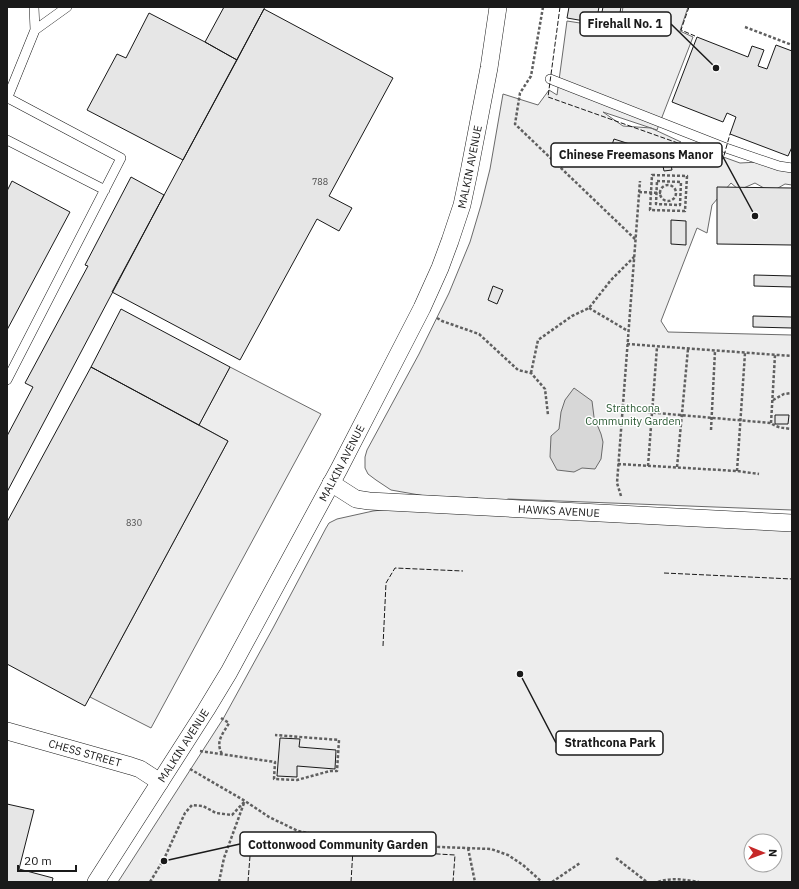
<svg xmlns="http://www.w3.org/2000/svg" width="799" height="889" viewBox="0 0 799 889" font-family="'IBM Plex Sans',sans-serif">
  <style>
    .built { fill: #ededed; stroke: #6a6a6a; fill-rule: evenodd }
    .water { fill: #d7d7d7; stroke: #6a6a6a }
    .building { fill: #e6e6e6; stroke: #1a1a1a }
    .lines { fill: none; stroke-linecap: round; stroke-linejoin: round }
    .lane-casing { stroke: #1a1a1a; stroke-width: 10 }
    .street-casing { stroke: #1a1a1a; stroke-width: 18 }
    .path { stroke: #5f5f5f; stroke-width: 2.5; stroke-dasharray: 3 2; stroke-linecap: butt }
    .lane { stroke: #fff; stroke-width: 9 }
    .street { stroke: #fff; stroke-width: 17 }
    .fence { stroke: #1a1a1a; stroke-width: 1; stroke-dasharray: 5 2; stroke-linecap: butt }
    .labels { text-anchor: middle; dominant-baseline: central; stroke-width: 3; stroke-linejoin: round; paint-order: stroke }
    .number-label { font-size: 9px; fill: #4d4d4d }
    .street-label { font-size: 11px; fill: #1a1a1a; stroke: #fff }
    .park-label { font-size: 11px; fill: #2b5a34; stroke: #fff }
    .leader { fill: none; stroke: #1a1a1a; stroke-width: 1.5 }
    .callout-dot { fill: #1a1a1a; stroke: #fff; stroke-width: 1.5 }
    .callout { fill: #fff; stroke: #1a1a1a; stroke-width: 1.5 }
    .callout-label { font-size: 12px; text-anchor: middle; font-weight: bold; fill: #1a1a1a }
  </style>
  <rect width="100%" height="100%" fill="#fff"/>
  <path class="built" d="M 623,7 L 688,7 L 680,31 L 693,37 L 657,130 L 603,112 L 623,126 L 651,128 L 681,142 L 667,149 L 697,159 L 715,154 L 740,163 L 759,162 L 792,170 L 792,185 L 785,184 L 771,192 L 755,183 L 739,190 L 731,183 L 712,205 L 707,233 L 697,228 L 661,321 L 668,332 L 792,335 L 792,510 L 508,499 L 504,501 L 479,501 L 478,498 L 425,496 L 391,490 L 376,480 L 368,474 L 365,468 L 365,457 L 367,450 L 419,354 L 449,293 L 470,242 L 481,205 L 490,169 L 503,94 L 538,105 L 549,90 L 557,95 L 567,21 L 619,29 Z
    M 230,367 L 321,414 L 151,728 L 90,697 L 228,441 L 199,425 Z
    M 390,509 L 792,530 L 792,882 L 118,882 L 223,719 L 273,628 L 326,528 L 329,523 L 337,519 L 373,511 ZM 751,841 L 775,841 L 775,865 L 751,865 Z"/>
  <path class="water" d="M 574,388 L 592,401 L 594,417 L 601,434 L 603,442 L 601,459 L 595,469 L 582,468 L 574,472 L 557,470 L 550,457 L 551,436 L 559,429 L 561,412 L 565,400 Z"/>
  <path class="building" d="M 224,7 L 265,7 L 237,60 L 205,42 Z
    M 569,7 L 599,7 L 596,23 L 567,18 Z
    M 603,7 L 621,7 L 618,24 L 600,22 Z
    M 264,9 L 393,78 L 329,196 L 352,208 L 339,231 L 317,219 L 240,360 L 112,292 Z
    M 149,13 L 205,42 L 237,60 L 183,160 L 87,110 L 117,54 L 126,58 Z
    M 697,37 L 748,57 L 752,46 L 764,50 L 758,66 L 767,69 L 776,45 L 792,51 L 792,147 L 788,156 L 730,134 L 736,117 L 727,113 L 723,122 L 672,102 Z
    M 614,139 L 639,147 L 635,162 L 609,153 Z
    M 668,150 L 672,170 L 664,171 L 660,152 Z
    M 131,177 L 164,195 L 7,492 L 7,436 L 33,387 L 25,383 L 88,266 L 85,265 Z
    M 12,181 L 70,212 L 7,330 L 7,191 Z
    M 717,187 L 792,188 L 792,245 L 717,244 Z
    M 671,220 L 686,221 L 686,245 L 671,244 Z
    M 754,275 L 792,276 L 792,287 L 754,286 Z
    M 493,286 L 503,290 L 497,304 L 488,300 Z
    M 121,309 L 230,367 L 199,425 L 91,367 Z
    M 753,316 L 792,317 L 792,328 L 753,327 Z
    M 91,367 L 228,441 L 85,706 L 7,664 L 7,522 Z
    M 775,415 L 789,415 L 788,424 L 775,424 Z
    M 280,738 L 300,739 L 299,747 L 336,750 L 335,769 L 297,766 L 297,777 L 277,776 Z
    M 7,804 L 34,810 L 19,869 L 53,878 L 52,882 L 7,882 Z"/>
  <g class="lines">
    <g class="lane-casing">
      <path id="lane" d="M 35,30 L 67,7
        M 550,79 L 726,148 L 779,166 L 792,168
        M 7,99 L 35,30 L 34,7
        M 7,140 L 105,190
        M 7,380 L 121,158 L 8,98"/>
    </g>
    <g class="street-casing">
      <g id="street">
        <path id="s1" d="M 331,483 L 356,499 L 369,501 L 792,523"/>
        <path id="s2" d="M 7,731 L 131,766 L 140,769 L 160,782"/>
        <path id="s3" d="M 96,882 L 206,710 L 229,672 L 339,469 L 422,308 L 440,268 L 450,241 L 462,205 L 469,172 L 489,68 L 498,7"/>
      </g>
    </g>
    <path class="path" d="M 543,7 L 531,76 L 520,93 L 515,124 L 635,239
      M 745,27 L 792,45
      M 652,175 L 687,176 L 685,211 L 650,210 Z
      M 657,181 L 681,182 L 680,205 L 656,204 Z
      M660 193a8 8 0 1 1 16 0a8 8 0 1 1-16 0Z
      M 639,192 L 661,193
      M 589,308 L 628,331
      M 437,318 L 442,321 L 479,334 L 518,370 L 531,373 L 545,389 L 548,415
      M 627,344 L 792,356
      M 531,373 L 538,340 L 572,316 L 589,308 L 611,280 L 634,257
      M 773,400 L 784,394 L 792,393
      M 623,410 L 771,423 C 777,428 784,428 792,429
      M 771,423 L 775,355
      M 711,430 L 715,351
      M 618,464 L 737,471 L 759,474
      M 648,466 L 657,347
      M 677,467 L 688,349
      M 737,471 L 745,353
      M 621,496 L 617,483 L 640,181
      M 221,718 L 229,723 C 223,734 215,741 222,754
      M 200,751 L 275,762 L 274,779 L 297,780 L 330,771 L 337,771 L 339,740 L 275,735
      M 190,769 L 245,801 L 269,817 L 298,831 L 337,839 L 376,842 L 415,846 L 491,849 L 508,855 L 523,865 L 542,882
      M 468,848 L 475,882
      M 616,858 L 647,882
      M 150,882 L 164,859 L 185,813 L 192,805 L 203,806 L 216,813 L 232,815 L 245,801
      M 219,882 L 224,858 L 244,803
      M 552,882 L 580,863
      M 658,882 C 672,877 685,880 699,882"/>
    <use href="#lane" class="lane"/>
    <use href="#street" class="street"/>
    <path class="fence" d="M 560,7 L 548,97 L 723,159 L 730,134
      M 689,7 L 681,30 L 695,36
      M 664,573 L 792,579
      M 383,646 L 386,583 L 395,568 L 463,571
      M 248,882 L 251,843 L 455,855 L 453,882
      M 351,882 L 353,849"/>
  </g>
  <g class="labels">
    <g class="number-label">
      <text x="320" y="181">788</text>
      <text x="134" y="522">830</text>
    </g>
    <g class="street-label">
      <text stroke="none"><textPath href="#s3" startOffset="810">MALKIN AVENUE</textPath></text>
      <text stroke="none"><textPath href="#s3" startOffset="486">MALKIN AVENUE</textPath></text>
      <text stroke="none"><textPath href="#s1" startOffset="233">HAWKS AVENUE</textPath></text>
      <text stroke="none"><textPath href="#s3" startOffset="162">MALKIN AVENUE</textPath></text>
      <text stroke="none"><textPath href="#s2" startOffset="81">CHESS STREET</textPath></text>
    </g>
    <g class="park-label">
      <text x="633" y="408">Strathcona<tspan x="633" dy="13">Community Garden</tspan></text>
    </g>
  </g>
  <path class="leader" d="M716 68L671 24M755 216L722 155M520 674L556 743M164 861L240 844"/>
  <g class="callout-dot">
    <circle cx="716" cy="68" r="4"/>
    <circle cx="755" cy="216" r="4"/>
    <circle cx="520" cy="674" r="4"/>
    <circle cx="164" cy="861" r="4"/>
  </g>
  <g class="callout">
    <rect x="580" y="12" width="91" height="24" rx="4"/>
    <rect x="551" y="143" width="171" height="24" rx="4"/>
    <rect x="556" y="731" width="107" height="24" rx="4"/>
    <rect x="240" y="832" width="196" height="24" rx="4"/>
  </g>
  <g class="callout-label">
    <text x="625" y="28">Firehall No. 1</text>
    <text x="636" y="159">Chinese Freemasons Manor</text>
    <text x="610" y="747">Strathcona Park</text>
    <text x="338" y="849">Cottonwood Community Garden</text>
  </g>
  <rect width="799" height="889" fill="none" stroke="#1a1a1a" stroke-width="16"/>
  <g transform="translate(763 853) rotate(91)"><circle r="19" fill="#ffffff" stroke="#a3a3a3"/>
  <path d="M0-3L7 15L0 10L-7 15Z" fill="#c62828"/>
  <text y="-6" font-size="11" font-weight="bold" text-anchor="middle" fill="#1a1a1a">N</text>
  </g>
  <path d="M18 865v6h58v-6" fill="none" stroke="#1a1a1a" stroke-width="2"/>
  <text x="24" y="865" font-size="12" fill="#1a1a1a" stroke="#ffffff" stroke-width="3" paint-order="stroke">20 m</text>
</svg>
